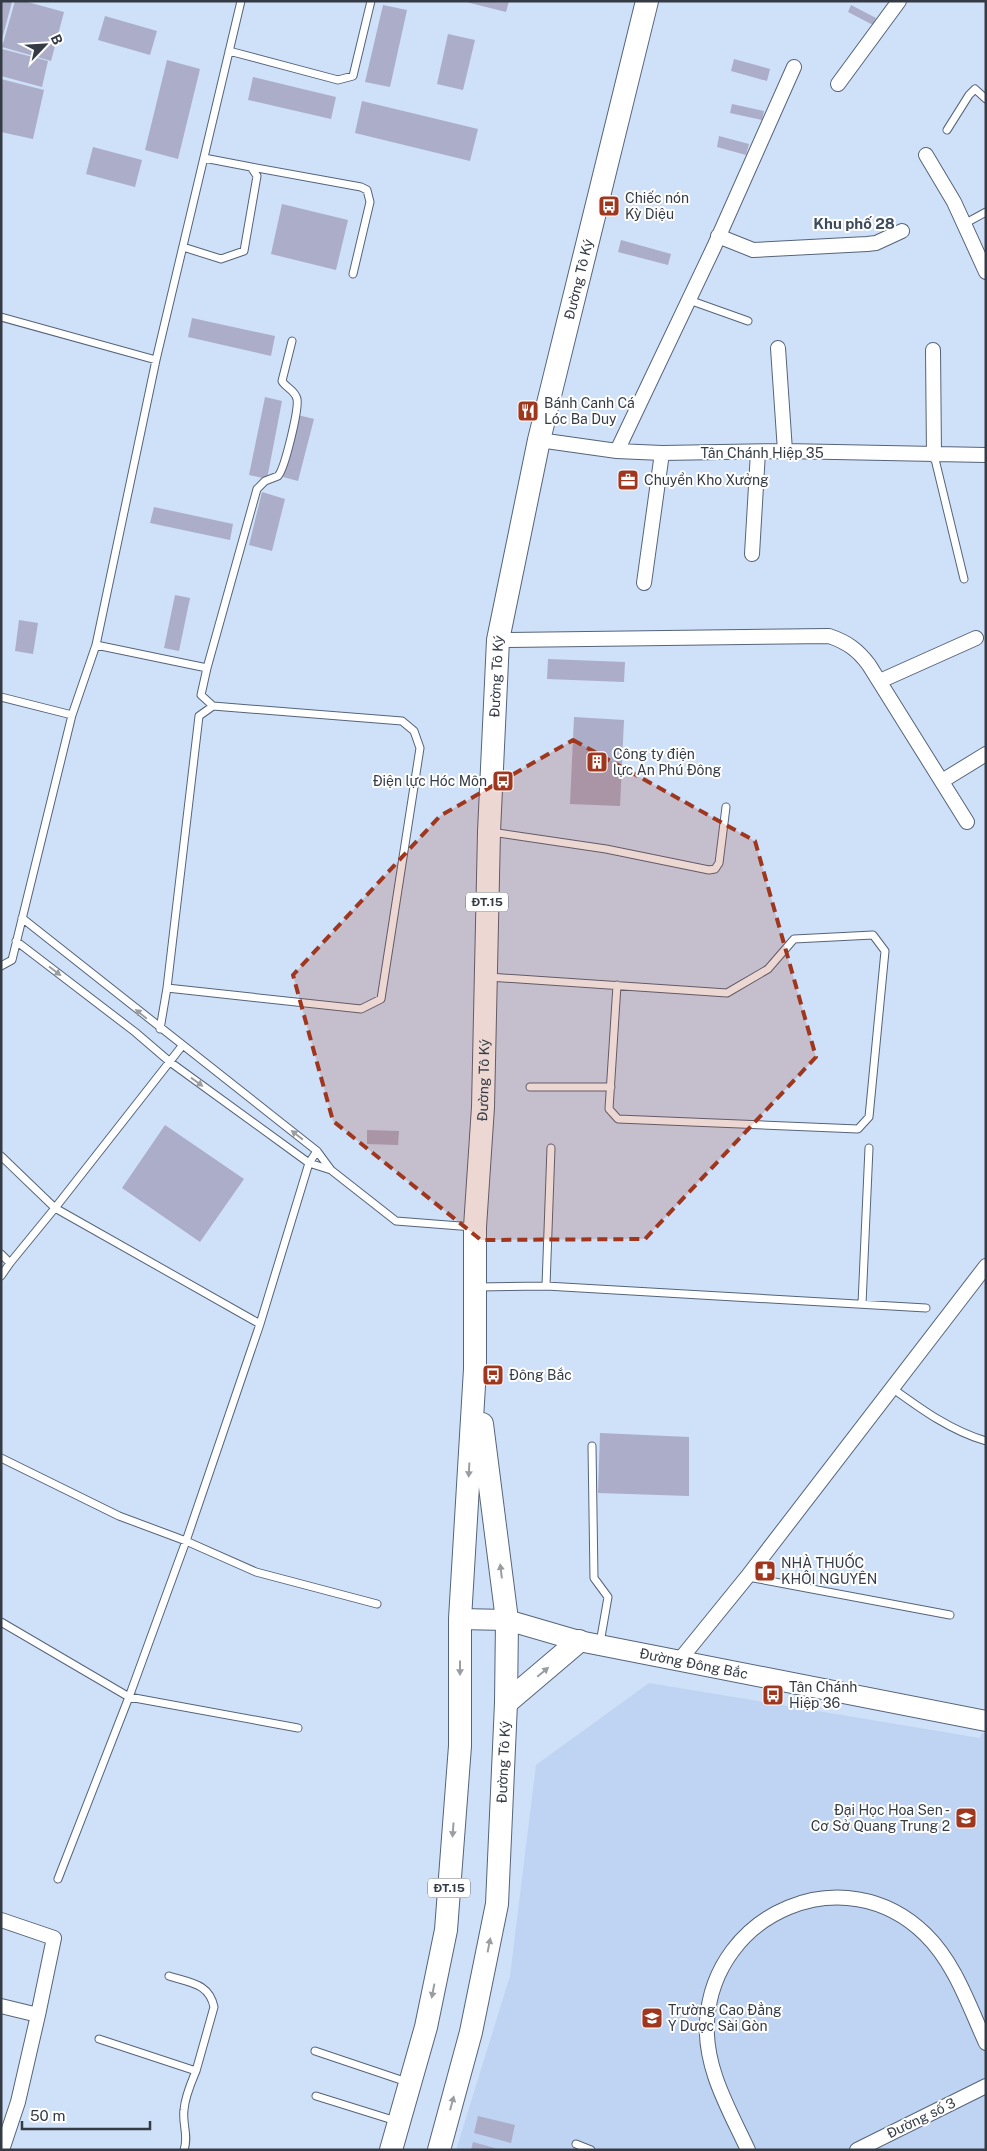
<svg xmlns="http://www.w3.org/2000/svg" width="987" height="2151" viewBox="0 0 987 2151" font-family="'Public Sans',sans-serif">
  <style>
    .built { fill: #bfd4f2 }
    .building { fill: #acadc8 }
    .lines { fill: none; stroke-linecap: round; stroke-linejoin: round }
    .lane-casing { stroke: #556479; stroke-width: 9 }
    .street-casing { stroke: #556479; stroke-width: 16 }
    .secondary-casing { stroke: #556479; stroke-width: 22 }
    .primary-casing { stroke: #556479; stroke-width: 24 }
    .lane { stroke: #fff; stroke-width: 7 }
    .street { stroke: #fff; stroke-width: 14 }
    .secondary { stroke: #fff; stroke-width: 20 }
    .primary { stroke: #fff; stroke-width: 22 }
    .oneway { fill: #9a9da2 }
    .marked { fill: #9f361e; fill-opacity: 0.2; stroke: #9f361e; stroke-width: 4; stroke-dasharray: 10 6; stroke-linejoin: round }
    .labels { text-anchor: middle; dominant-baseline: central; stroke-width: 4; stroke-linejoin: round; paint-order: stroke }
    .shield { fill: #fff; stroke: #71767d; stroke-width: 1 }
    .shield-label { font-size: 12px; font-weight: bold; fill: #343b45 }
    .poi-label { font-size: 14px; fill: #343b45; stroke: #fff; text-anchor: start }
    .street-label { font-size: 14px; fill: #343b45; stroke: #fff }
    .neighbourhood-label { font-size: 15px; font-weight: bold; fill: #3d4b5f; stroke: #fff }
  </style>
  <rect width="100%" height="100%" fill="#cfe0f9"/>
  <path class="built" d="M 649,1683 L 980,1738 L 982,1733 L 986,1734 L 986,2150 L 456,2150 L 510,1976 L 536,1765 Z"/>
  <path class="building" d="M 1,1 L 12,2 L 2,39 L 1,39 Z
    M 15,1 L 24,1 L 64,12 L 51,61 L 2,47 Z
    M 462,1 L 509,1 L 506,12 Z
    M 383,5 L 407,10 L 390,87 L 365,82 Z
    M 851,5 L 876,18 L 873,25 L 848,12 Z
    M 105,16 L 157,31 L 150,55 L 98,40 Z
    M 448,34 L 475,40 L 463,90 L 437,84 Z
    M 2,49 L 48,61 L 42,87 L 1,76 Z
    M 734,59 L 770,69 L 767,81 L 731,71 Z
    M 167,60 L 200,69 L 178,159 L 145,150 Z
    M 253,77 L 336,97 L 331,119 L 248,100 Z
    M 1,79 L 44,90 L 33,139 L 1,132 Z
    M 362,101 L 478,129 L 470,161 L 355,133 Z
    M 732,104 L 764,111 L 762,120 L 730,113 Z
    M 719,136 L 749,144 L 746,155 L 717,147 Z
    M 93,147 L 142,160 L 135,187 L 86,174 Z
    M 282,204 L 348,220 L 336,270 L 271,254 Z
    M 621,240 L 671,254 L 668,265 L 618,252 Z
    M 192,318 L 275,336 L 271,356 L 188,337 Z
    M 265,397 L 282,401 L 267,479 L 249,475 Z
    M 298,415 L 314,419 L 298,481 L 283,477 Z
    M 262,492 L 285,499 L 272,551 L 249,545 Z
    M 154,507 L 233,524 L 230,540 L 150,523 Z
    M 175,595 L 190,598 L 179,651 L 164,648 Z
    M 19,620 L 38,623 L 33,654 L 15,651 Z
    M 548,659 L 625,662 L 624,682 L 547,679 Z
    M 574,717 L 624,720 L 620,806 L 570,804 Z
    M 165,1125 L 244,1179 L 200,1242 L 122,1188 Z
    M 367,1130 L 399,1131 L 398,1145 L 367,1144 Z
    M 600,1433 L 689,1437 L 689,1496 L 598,1493 Z
    M 478,2116 L 515,2125 L 511,2143 L 474,2133 Z
    M 473,2142 L 498,2149 L 498,2150 L 471,2150 Z"/>
  <g class="lines">
    <g class="lane-casing">
      <path id="lane" d="M 229,51 L 338,80 L 353,76 L 371,1
        M 947,130 L 969,95 L 975,89 L 986,99
        M 251,167 L 361,187 L 367,190 L 370,202 L 353,274
        M 964,224 L 986,212
        M 183,247 L 221,259 L 244,251 L 257,176 L 251,167 L 204,158
        M 689,300 L 748,321
        M 1,317 L 156,360
        M 934,455 L 964,579
        M 96,645 L 207,668 L 201,695 L 213,706 L 402,721 L 414,731 L 420,748 L 381,999 L 361,1009 L 167,988 L 160,1029
        M 207,668 L 257,489 L 265,481 L 278,476 C 285,468 299,409 297,399 C 295,390 286,388 282,381 L 292,341
        M 1,697 L 72,715
        M 491,832 L 606,849 L 709,870 L 715,869 L 719,863 L 726,807
        M 22,918 L 317,1151 L 331,1170 L 396,1221 L 473,1227
        M 16,941 L 135,1032 L 170,1062 L 309,1163 L 331,1170
        M 1,966 L 12,960 L 72,715 L 96,645 L 156,360 L 241,1
        M 489,977 L 727,993 L 768,969 L 794,939 L 873,935 L 885,951 L 869,1117 L 858,1129 L 618,1119 L 609,1109 L 617,985
        M 167,988 L 199,716 L 213,706
        M 530,1087 L 611,1087
        M 1,1156 L 55,1208 L 10,1263
        M 1,1254 L 10,1263 L 1,1276
        M 546,1286 L 926,1308
        M 478,1287 L 546,1286 L 551,1148
        M 862,1304 L 869,1148
        M 260,1324 L 309,1163 L 317,1151
        M 892,1388 C 921,1409 951,1431 986,1441
        M 592,1446 L 594,1578 L 608,1597 L 600,1643
        M 1,1458 L 119,1516 L 186,1541 L 256,1572 L 377,1604
        M 748,1577 L 950,1615
        M 1,1622 L 129,1697 L 186,1541 L 260,1324 L 55,1208 L 182,1046
        M 58,1879 L 129,1697 L 298,1728
        M 99,2039 L 196,2071 L 214,2007 C 209,1983 190,1983 169,1976
        M 315,2051 L 407,2082
        M 316,2096 L 396,2121
        M 576,2144 L 591,2150
        M 184,2150 C 189,2136 182,2124 184,2110 C 185,2096 191,2083 196,2071"/>
    </g>
    <g class="street-casing">
      <path id="street" d="M 838,84 L 899,1
        M 926,155 L 954,202 L 986,272
        M 718,236 L 753,250 L 867,244 L 876,243 L 902,231
        M 778,348 L 785,451
        M 933,350 L 934,455
        M 539,440 L 617,451 L 662,453 L 785,451 L 986,455
        M 617,451 L 714,247 L 794,67
        M 752,554 L 758,452
        M 644,583 L 662,453
        M 498,640 L 829,636 C 847,642 858,650 869,665 L 967,822
        M 880,681 L 976,638
        M 942,781 L 986,754
        M 678,1662 L 747,1577 L 986,1266
        M 1,1920 L 54,1938 L 38,2015
        M 1,2006 L 38,2015 L 18,2102 L 2,2150
        M 748,2150 C 729,2109 704,2068 707,2021 C 714,1912 845,1856 925,1934 C 955,1963 969,2006 986,2043
        M 857,2150 L 986,2086"/>
    </g>
    <g class="secondary-casing">
      <g id="secondary">
        <path id="s1" d="M 460,1619 L 507,1620 L 579,1641 L 986,1721"/>
      </g>
    </g>
    <g class="primary-casing">
      <g id="primary">
        <path d="M 506,1703 L 579,1641"/>
        <path id="s2" d="M 391,2150 L 426,2027 L 446,1930 L 460,1746 L 460,1619 L 475,1369 L 475,1227 L 483,1107 L 489,832 L 498,640 L 539,440 L 647,1"/>
        <path id="s3" d="M 439,2150 L 471,2032 L 497,1904 L 506,1703 L 507,1620 L 482,1424"/>
      </g>
    </g>
    <use href="#lane" class="lane"/>
    <use href="#street" class="street"/>
    <use href="#secondary" class="secondary"/>
    <use href="#primary" class="primary"/>
  </g>
  <defs><path id="oneway-solid" d="M-6-.8H1V-3.2L6.5 0L1 3.2V.8H-6Z" transform="scale(1.25)"/></defs>
  <g class="oneway">
    <use href="#oneway-solid" transform="translate(55 971) rotate(37)"/>
    <use href="#oneway-solid" transform="translate(141 1014) rotate(-141)"/>
    <use href="#oneway-solid" transform="translate(197 1082) rotate(36)"/>
    <use href="#oneway-solid" transform="translate(297 1135) rotate(-142)"/>
    <use href="#oneway-solid" transform="translate(469 1470) rotate(93)"/>
    <use href="#oneway-solid" transform="translate(501 1571) rotate(-97)"/>
    <use href="#oneway-solid" transform="translate(460 1668) rotate(90)"/>
    <use href="#oneway-solid" transform="translate(543 1672) rotate(-40)"/>
    <use href="#oneway-solid" transform="translate(453 1830) rotate(94)"/>
    <use href="#oneway-solid" transform="translate(489 1945) rotate(-79)"/>
    <use href="#oneway-solid" transform="translate(433 1991) rotate(101)"/>
    <use href="#oneway-solid" transform="translate(452 2103) rotate(-75)"/>
  </g>
  <path class="marked" d="M 573,740 L 755,841 L 816,1057 L 645,1239 L 481,1240 L 333,1121 L 293,975 L 440,816 Z"/>
  <defs>
    <g id="bus-square" transform="scale(1.125)"><rect x="-9" y="-9" width="18" height="18" rx="4" fill="#9f361e" stroke="#fff"/><path d="M-5-6H5V4H4V6H2V4H-2V6H-4V4H-5ZM-3.5-4V0h7V-4ZM-3.5 1.2v1.5H-2V1.2ZM2 1.2v1.5H3.5V1.2Z" fill="#fff"/></g>
    <g id="restaurant-square" transform="scale(1.125)"><rect x="-9" y="-9" width="18" height="18" rx="4" fill="#9f361e" stroke="#fff"/><path d="M-5-6h1v4h1v-4h1v4h1v-4h1v5L-1.5 .5V6h-2V.5L-5-1ZM5-6V6H3V1.5H1.5Q1.5-4 5-6Z" fill="#fff"/></g>
    <g id="office-square" transform="scale(1.125)"><rect x="-9" y="-9" width="18" height="18" rx="4" fill="#9f361e" stroke="#fff"/><path d="M-6-3h4V-5.5h4V-3h4V5H-6ZM-1-4.5V-3h2v-1.5ZM-6 0V1H6V0Z" fill="#fff"/></g>
    <g id="building-square" transform="scale(1.125)"><rect x="-9" y="-9" width="18" height="18" rx="4" fill="#9f361e" stroke="#fff"/><path d="M-4-6H4V6H1V3H-1V6H-4ZM-2.5-4.3h1.7v1.8h-1.7ZM.8-4.3h1.7v1.8H.8ZM-2.5-1h1.7V.8h-1.7ZM.8-1h1.7V.8H.8Z" fill="#fff"/></g>
    <g id="pharmacy-square" transform="scale(1.125)"><rect x="-9" y="-9" width="18" height="18" rx="4" fill="#9f361e" stroke="#fff"/><path d="M-2-6h4v4h4v4h-4v4h-4v-4h-4v-4h4Z" fill="#fff"/></g>
    <g id="university-square" transform="scale(1.125)"><rect x="-9" y="-9" width="18" height="18" rx="4" fill="#9f361e" stroke="#fff"/><path d="M0-5L7-2L0 1L-7-2ZM-4 1L0 2.5L4 1V4Q0 6-4 4Z" fill="#fff"/></g>
  </defs>
  <g fill-rule="evenodd">
    <use href="#bus-square" x="609" y="206"/>
    <use href="#restaurant-square" x="528" y="411"/>
    <use href="#office-square" x="628" y="480"/>
    <use href="#building-square" x="597" y="762"/>
    <use href="#bus-square" x="503" y="781"/>
    <use href="#bus-square" x="493" y="1375"/>
    <use href="#pharmacy-square" x="765" y="1571"/>
    <use href="#bus-square" x="773" y="1695"/>
    <use href="#university-square" x="966" y="1818"/>
    <use href="#university-square" x="652" y="2018"/>
  </g>
  <g class="labels">
    <g class="shield">
      <rect x="466" y="892.5" width="42" height="19" rx="4"/>
      <rect x="428" y="1878.5" width="42" height="19" rx="4"/>
    </g>
    <g class="shield-label">
      <text x="487" y="902">ĐT.15</text>
      <text x="449" y="1888">ĐT.15</text>
    </g>
    <g class="poi-label">
      <text x="625" y="198">Chiếc nón<tspan x="625" dy="16">Kỳ Diệu</tspan></text>
      <text x="544" y="403">Bánh Canh Cá<tspan x="544" dy="16">Lóc Ba Duy</tspan></text>
      <text x="644" y="480">Chuyển Kho Xưởng</text>
      <text x="613" y="754">Công ty điện<tspan x="613" dy="16">lực An Phú Đông</tspan></text>
      <text x="487" y="781" text-anchor="end">Điện lực Hóc Môn</text>
      <text x="509" y="1375">Đông Bắc</text>
      <text x="781" y="1563">NHÀ THUỐC<tspan x="781" dy="16">KHÔI NGUYÊN</tspan></text>
      <text x="789" y="1687">Tân Chánh<tspan x="789" dy="16">Hiệp 36</tspan></text>
      <text x="950" y="1810" text-anchor="end">Đại Học Hoa Sen -<tspan x="950" dy="16">Cơ Sở Quang Trung 2</tspan></text>
      <text x="668" y="2010">Trường Cao Đẳng<tspan x="668" dy="16">Y Dược Sài Gòn</tspan></text>
    </g>
    <g class="street-label">
      <text stroke="none"><textPath href="#s2" startOffset="1888">Đường Tô Ký</textPath></text>
      <text x="762" y="453">Tân Chánh Hiệp 35</text>
      <text stroke="none"><textPath href="#s2" startOffset="1482">Đường Tô Ký</textPath></text>
      <text stroke="none"><textPath href="#s2" startOffset="1078">Đường Tô Ký</textPath></text>
      <text stroke="none"><textPath href="#s1" startOffset="239">Đường Đông Bắc</textPath></text>
      <text stroke="none"><textPath href="#s3" startOffset="395">Đường Tô Ký</textPath></text>
      <text transform="translate(921 2118) rotate(-26)">Đường số 3</text>
    </g>
    <g class="neighbourhood-label">
      <text x="854" y="223">Khu phố 28</text>
    </g>
  </g>
  <rect width="987" height="2151" fill="none" stroke="#343b45" stroke-width="5"/>
  <g transform="translate(45 45) rotate(65)" stroke="#ffffff" stroke-width="4" paint-order="stroke">
  <path d="M0-4L9 19L0 12L-9 19Z" fill="#343b45"/>
  <text y="-8" font-size="14" font-weight="bold" text-anchor="middle" fill="#343b45">B</text>
  </g>
  <path d="M22 2121v8h128v-8" fill="none" stroke="#343b45" stroke-width="2.5"/>
  <text x="30" y="2121" font-size="15" fill="#343b45" stroke="#ffffff" stroke-width="4" paint-order="stroke">50 m</text>
</svg>
